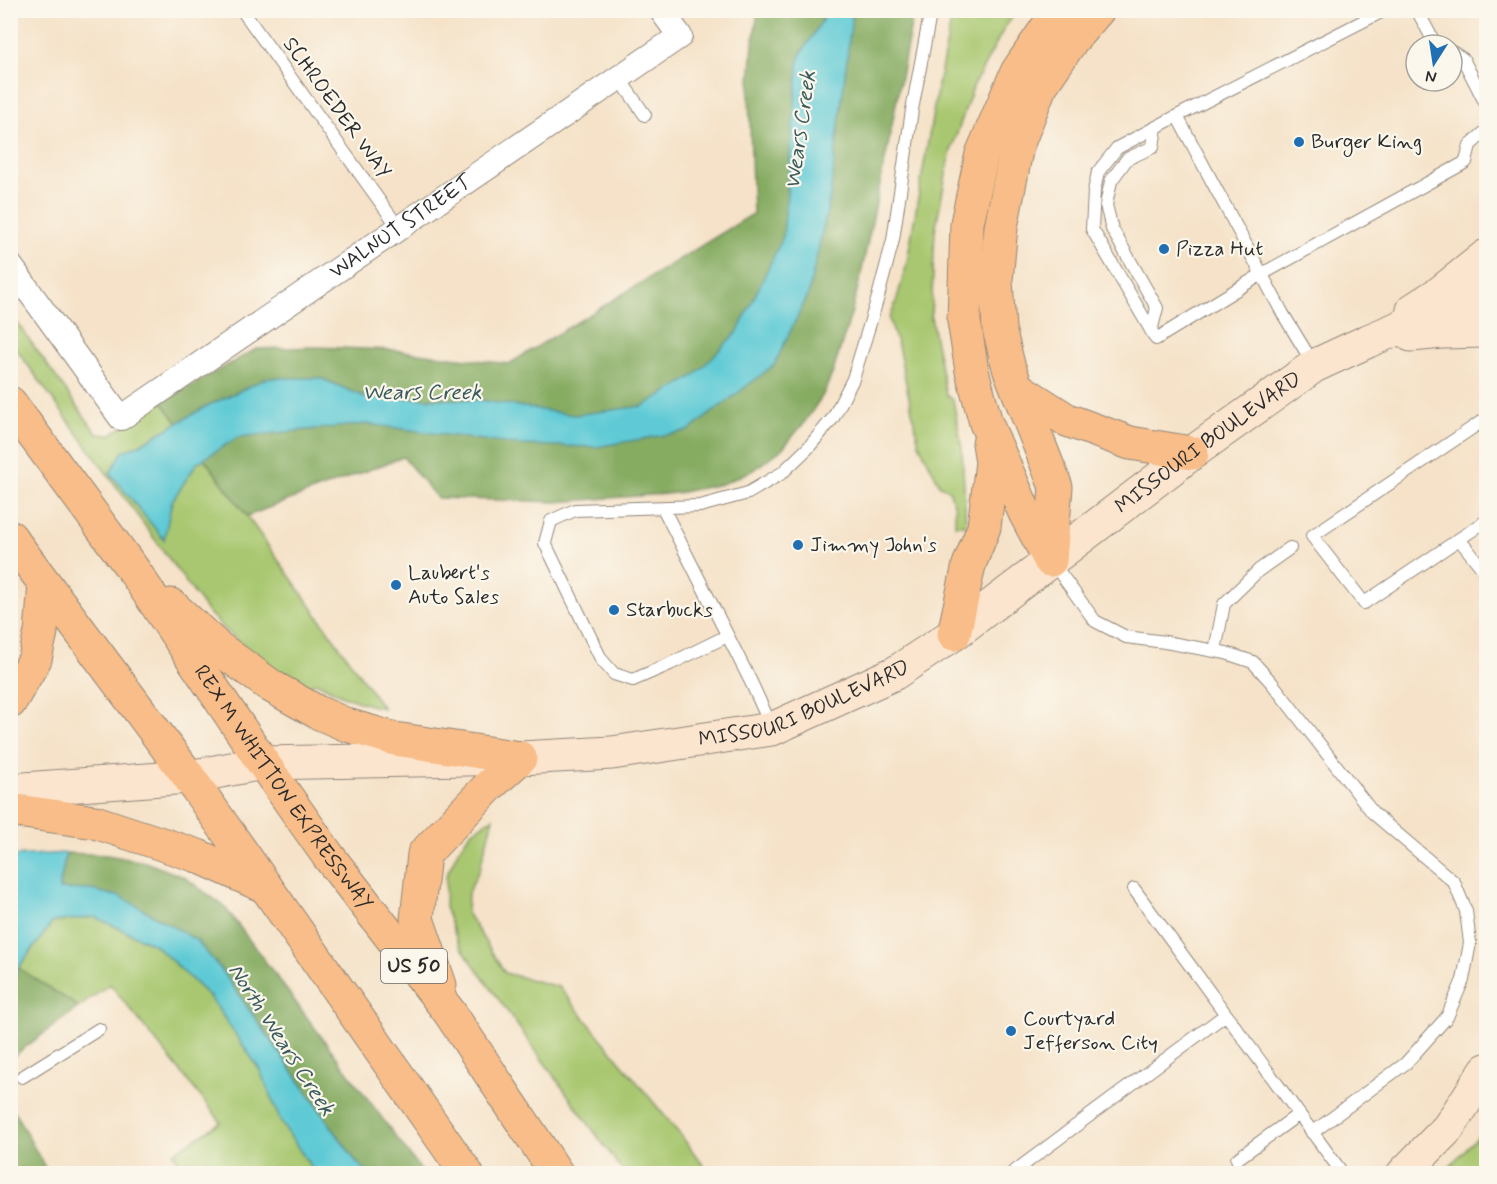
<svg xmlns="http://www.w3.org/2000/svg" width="1497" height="1184" viewBox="0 0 1497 1184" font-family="Mynerve,sans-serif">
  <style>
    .green { fill: #a8c76f; stroke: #6a794d; stroke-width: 1.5 }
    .forest { fill: #86ac62; stroke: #586c46; stroke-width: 1.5 }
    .water { fill: #5ecad5; stroke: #447a80; stroke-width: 1.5 }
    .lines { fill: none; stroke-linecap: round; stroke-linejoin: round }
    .lane-casing { stroke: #90867a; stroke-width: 14 }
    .street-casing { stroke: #90867a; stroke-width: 26 }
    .secondary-casing { stroke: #90867a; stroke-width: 35 }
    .highway-casing { stroke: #90867a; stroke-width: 35 }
    .lane { stroke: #fff; stroke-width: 12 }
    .street { stroke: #fff; stroke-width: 24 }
    .secondary { stroke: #fce5cf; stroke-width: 33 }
    .highway { stroke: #f8bd88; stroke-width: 33 }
    .poi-dot { fill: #1f6fb2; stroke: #fbf7ec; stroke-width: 2 }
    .labels { text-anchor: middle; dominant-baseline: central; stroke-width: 4.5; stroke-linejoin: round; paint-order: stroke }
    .shield { fill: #fbf7ec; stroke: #696865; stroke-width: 1.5 }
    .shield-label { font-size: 20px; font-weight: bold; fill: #2b2b2b }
    .street-label { font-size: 21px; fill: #2b2b2b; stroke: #fbf7ec }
    .poi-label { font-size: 21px; fill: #2b2b2b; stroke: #fbf7ec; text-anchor: start }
    .water-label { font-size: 22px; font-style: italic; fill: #3a5b5e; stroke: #fbf7ec }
  </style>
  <rect width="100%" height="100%" fill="#fbf7ec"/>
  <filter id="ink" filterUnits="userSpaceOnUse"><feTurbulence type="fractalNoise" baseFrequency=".0167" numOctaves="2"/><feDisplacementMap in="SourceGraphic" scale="12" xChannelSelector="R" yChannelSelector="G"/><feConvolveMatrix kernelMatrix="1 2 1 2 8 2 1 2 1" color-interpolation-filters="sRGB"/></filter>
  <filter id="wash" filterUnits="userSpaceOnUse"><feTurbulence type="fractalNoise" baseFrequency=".008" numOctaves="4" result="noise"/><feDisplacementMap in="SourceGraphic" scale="24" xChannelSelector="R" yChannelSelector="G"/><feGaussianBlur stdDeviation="1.35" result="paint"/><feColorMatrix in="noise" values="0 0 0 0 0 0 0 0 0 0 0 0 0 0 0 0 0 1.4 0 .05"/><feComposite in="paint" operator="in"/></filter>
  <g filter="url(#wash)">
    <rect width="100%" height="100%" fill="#f5e2c8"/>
    <path class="green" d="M 953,11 L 1017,11 L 1005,27 L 973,87 L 950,154 L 935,231 L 931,317 L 946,395 L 953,400 L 962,448 L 966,525 L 955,525 L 955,507 L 949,490 L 940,485 L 919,444 L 898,346 L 889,319 L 896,302 L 906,267 L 937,90 Z
      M 10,313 L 97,434 L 110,435 L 162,402 L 247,516 L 383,708 C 357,703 339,695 316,682 L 306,688 C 268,668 236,642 207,611 L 11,342 Z
      M 493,818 L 480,868 L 468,893 L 467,913 L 505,973 L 559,987 L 682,1137 L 709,1173 L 624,1173 L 458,943 L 445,907 L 446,876 L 459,849 L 471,832 Z
      M 95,917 L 155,945 L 210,997 L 260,1070 L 281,1122 L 315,1173 L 186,1173 L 173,1153 L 221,1122 L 110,984 L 79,1007 L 18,968 L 53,922 Z
      M 1486,1124 L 1486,1173 L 1443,1173 L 1479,1135 Z"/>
    <path class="forest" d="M 758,11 L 916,11 L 911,24 L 888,146 L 860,279 L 852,311 L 833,372 L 823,395 L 804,423 L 781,450 L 753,470 L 722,484 L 677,493 L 556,502 L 437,498 L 403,457 L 247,516 L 162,402 L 256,349 L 316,347 L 393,350 L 509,364 L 753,214 L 749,96 L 753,43 Z
      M 66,853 L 107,855 L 145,862 L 184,877 L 224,906 L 423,1173 L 369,1173 L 357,1163 L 220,968 L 196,940 L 59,889 Z
      M 18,968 L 79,1007 L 11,1058 L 10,989 Z
      M 10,1105 L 11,1105 L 48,1173 L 11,1173 Z"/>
    <path class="water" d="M 827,11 L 854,11 L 852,17 L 830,198 L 808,295 L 774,365 L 688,431 L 596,447 L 518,445 L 367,424 L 238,437 L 197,463 L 172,501 L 164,540 L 110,473 L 123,451 L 141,444 L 205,407 L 267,378 L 320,378 L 365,397 L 480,400 L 574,415 L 643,406 L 694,376 L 738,331 L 783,237 L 799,57 L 823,19 Z
      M 66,853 L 59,889 L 91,890 L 122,897 L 196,940 L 220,968 L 357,1163 L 369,1173 L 315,1173 L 281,1122 L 260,1070 L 210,997 L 155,945 L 95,917 L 53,922 L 18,968 L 11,989 L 11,856 Z"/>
  </g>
  <g filter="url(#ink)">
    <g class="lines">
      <g class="lane-casing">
        <path id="lane" d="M 242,10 L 399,228
          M 1417,10 L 1433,40 L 1441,45
          M 1452,52 L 1463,59 L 1486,104
          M 619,78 L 645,115
          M 1177,116 L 1117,148 L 1098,172 L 1094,191 L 1092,229 L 1156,339 L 1262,274 L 1466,162 L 1470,145 L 1486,131
          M 1151,331 L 1157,308 L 1112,229 L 1106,205 L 1111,181 L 1127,159 L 1153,147 L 1156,127
          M 1314,365 L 1283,314 L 1177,116 L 1385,10
          M 1486,430 L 1481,422 L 1312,536 L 1364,603 L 1486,521
          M 663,508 L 751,682 L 772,728
          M 1459,539 L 1486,573
          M 1052,562 L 1095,621 L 1126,637 L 1165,642 L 1226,653 L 1253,662 L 1272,683 L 1373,813 L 1454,882 L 1466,911 L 1470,943 L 1463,980 L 1447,1017 L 1406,1063 L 1312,1133
          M 727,636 L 670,664 L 633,680 L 614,674 L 601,659 L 545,543 L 551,521 L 575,510 L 700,506 L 748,493 L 782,473 L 808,448 L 833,418 L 853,379 L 878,297 L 893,240 L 912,110 L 929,20 L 933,10
          M 1215,651 L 1224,604 L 1259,570 L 1290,548
          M 1134,889 L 1343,1174
          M 22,1077 L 99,1029
          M 1237,1159 L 1299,1114
          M 1011,1174 L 1225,1015"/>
      </g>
      <g class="street-casing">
        <g id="street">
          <path id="s1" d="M 10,265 L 121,418 L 680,36 L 661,10"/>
        </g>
      </g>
      <g class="secondary-casing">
        <g id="secondary">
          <path d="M 1413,310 L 1441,292 L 1486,256"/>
          <path d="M 1411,335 L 1442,332 L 1486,331"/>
          <path id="s2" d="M 10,790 L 189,777 L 263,763 L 520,758 L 612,753 L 772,729 L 895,673 L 954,634 L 1192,453 L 1314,366 L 1368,341 L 1422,318 L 1486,298"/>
          <path d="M 1403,1174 L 1448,1128 L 1486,1070"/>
        </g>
      </g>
      <g class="highway-casing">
        <g id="highway">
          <path d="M 1017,388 L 1067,420 L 1130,443 L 1192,453"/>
          <path id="s3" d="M 10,403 L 134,571 L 263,763 L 329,857 L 450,1013 L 557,1174"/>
          <path d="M 10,537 L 189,777 L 467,1174"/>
          <path d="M 1050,560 L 1025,513 L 986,423 L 972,371 L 964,321 L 967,223 L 982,154 L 1017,72 L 1059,10"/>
          <path d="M 1050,560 L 1056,487 L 1009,368 L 999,329 L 996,280 L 1001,227 L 1017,146 L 1040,87 L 1072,40 L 1098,10"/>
          <path d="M 171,605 L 217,647 L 271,686 L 317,712 L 347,725 L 395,739 L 520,758"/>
          <path d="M 954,634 L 969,565 L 984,527 L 992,462 L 989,443"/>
          <path d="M 10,702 L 35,659 L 41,632 L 45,584"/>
          <path d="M 10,810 L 95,822 L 198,856 L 266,887"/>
          <path d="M 440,985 L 417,919 L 424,854 L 490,785 L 520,758"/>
        </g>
      </g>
      <use href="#lane" class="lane"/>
      <use href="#street" class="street"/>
      <use href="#secondary" class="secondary"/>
      <use href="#highway" class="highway"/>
    </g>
  </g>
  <g class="poi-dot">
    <circle cx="1299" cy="142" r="6"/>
    <circle cx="1164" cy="249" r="6"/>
    <circle cx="798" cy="545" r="6"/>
    <circle cx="396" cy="585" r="6"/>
    <circle cx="614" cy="610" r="6"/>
    <circle cx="1011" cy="1031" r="6"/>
  </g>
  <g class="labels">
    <rect class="shield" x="381" y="949" width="66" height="34" rx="4.5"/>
    <g class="shield-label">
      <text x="414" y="966">US 50</text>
    </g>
    <g class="street-label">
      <text transform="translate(337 108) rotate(54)">SCHROEDER WAY</text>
      <text stroke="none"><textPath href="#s1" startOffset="528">WALNUT STREET</textPath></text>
      <text stroke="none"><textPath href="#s2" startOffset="1290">MISSOURI BOULEVARD</textPath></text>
      <text stroke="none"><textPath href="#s2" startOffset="804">MISSOURI BOULEVARD</textPath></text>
      <text stroke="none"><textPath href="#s3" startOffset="472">REX M WHITTON EXPRESSWAY</textPath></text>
    </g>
    <g class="poi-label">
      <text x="1311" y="142">Burger King</text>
      <text x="1176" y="249">Pizza Hut</text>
      <text x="810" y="545">Jimmy John's</text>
      <text x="408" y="573">Laubert's<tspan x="408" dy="24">Auto Sales</tspan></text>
      <text x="626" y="610">Starbucks</text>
      <text x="1023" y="1019">Courtyard<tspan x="1023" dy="24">Jefferson City</tspan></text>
    </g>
    <g class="water-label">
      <text transform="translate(801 130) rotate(-82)">Wears Creek</text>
      <text x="422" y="393">Wears Creek</text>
      <text transform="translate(281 1040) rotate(57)">North Wears Creek</text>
    </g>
  </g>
  <rect width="1497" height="1184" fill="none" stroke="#fbf7ec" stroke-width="36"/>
  <g transform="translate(1434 63) rotate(192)"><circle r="28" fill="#fbf7ec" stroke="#a8a59f" stroke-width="1.5"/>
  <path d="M0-4.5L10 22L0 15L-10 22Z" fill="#1f6fb2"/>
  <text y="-9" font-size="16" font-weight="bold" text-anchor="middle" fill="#2b2b2b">N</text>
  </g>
</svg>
